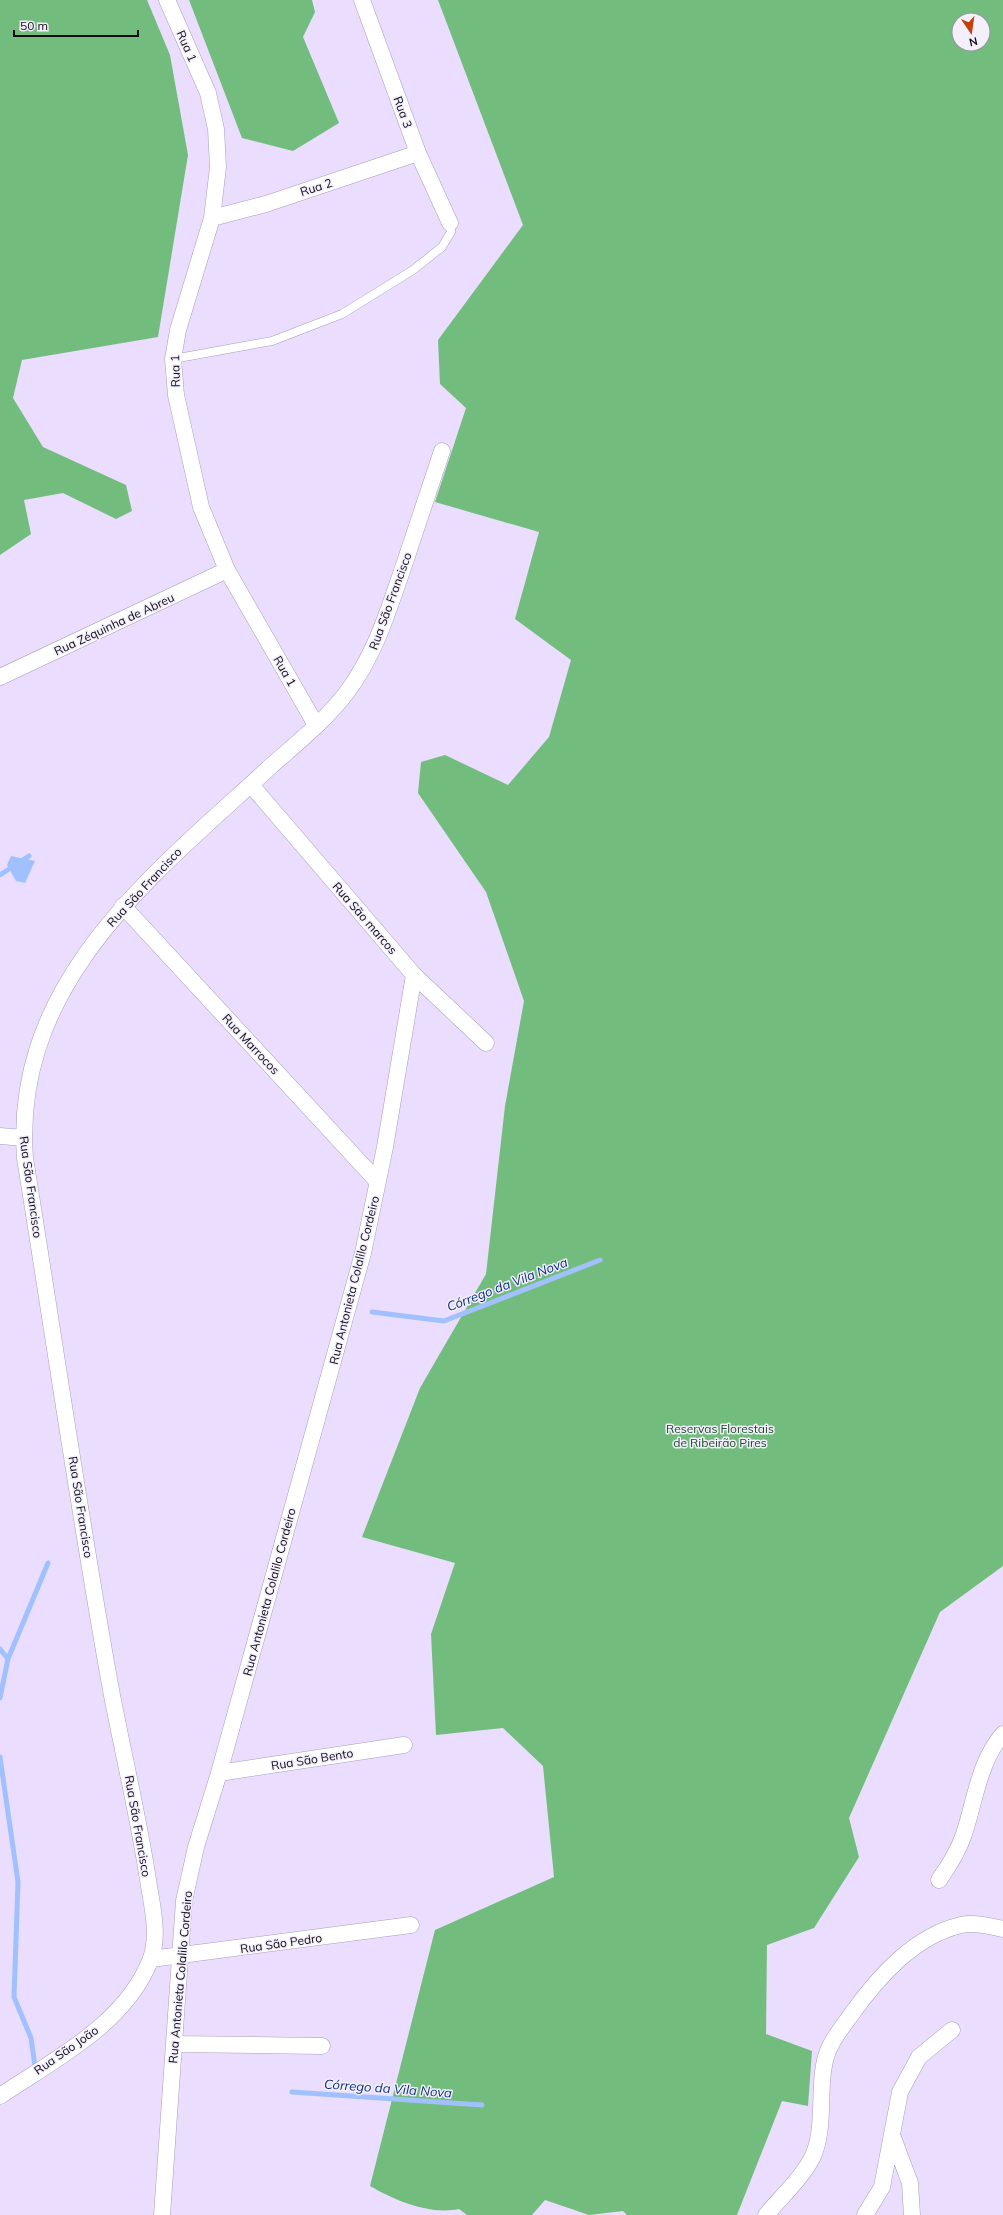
<svg xmlns="http://www.w3.org/2000/svg" width="1003" height="2215" viewBox="0 0 1003 2215" font-family="Mulish,sans-serif">
  <style>
    .forest { fill: #72bd7d; fill-rule: evenodd }
    .water { fill: #a1c0fe }
    .lines { fill: none; stroke-linecap: round; stroke-linejoin: round }
    .stream { stroke: #a1c0fe; stroke-width: 5 }
    .service-casing { stroke: #a99ebb; stroke-width: 9 }
    .minor-casing { stroke: #a99ebb; stroke-width: 17 }
    .service { stroke: #fff; stroke-width: 8 }
    .minor { stroke: #fff; stroke-width: 16 }
    .labels { text-anchor: middle; dominant-baseline: central; stroke-width: 3; stroke-linejoin: round; paint-order: stroke }
    .street-label { font-size: 12px; fill: #100c16; stroke: #f3effb }
    .park-label { font-size: 12px; fill: #174c23; stroke: #f3effb }
    .water-label { font-size: 13px; font-style: italic; fill: #0b2d82; stroke: #f3effb }
  </style>
  <rect width="100%" height="100%" fill="#eaddfd"/>
  <path class="forest" d="M 0,0 L 147,0 L 170,55 L 188,155 L 158,337 L 22,360 L 13,398 L 43,447 L 126,485 L 132,511 L 116,519 L 63,493 L 24,500 L 31,534 L 0,555 Z
    M 189,0 L 312,0 L 315,12 L 303,37 L 339,123 L 293,151 L 242,138 Z
    M 438,0 L 1003,0 L 1003,1566 L 940,1612 L 849,1818 L 859,1857 L 814,1928 L 767,1945 L 766,2034 L 812,2051 L 808,2106 L 782,2101 L 737,2215 L 627,2215 L 623,2211 L 589,2215 L 545,2200 L 532,2215 L 467,2215 L 459,2209 C 430,2215 396,2201 370,2186 L 435,1930 L 554,1877 L 543,1766 L 503,1728 L 436,1735 L 431,1634 L 455,1563 L 362,1537 L 420,1388 L 486,1274 L 505,1106 L 524,1001 L 486,892 L 418,793 L 421,762 L 445,755 L 508,785 L 549,737 L 571,660 L 515,619 L 539,532 L 435,502 L 466,408 L 440,384 L 438,340 L 523,225 ZM 959,20 L 983,20 L 983,44 L 959,44 Z"/>
  <path class="water" d="M 11,856 L 35,861 L 25,883 L 16,881 L 7,865 Z"/>
  <g class="lines">
    <path class="stream" d="M 0,875 L 29,856
      M 372,1312 L 444,1321 L 600,1260
      M 0,1649 L 8,1659 L 0,1698
      M 8,1659 L 48,1563
      M 0,1757 L 18,1882 L 14,1997 L 31,2038 L 35,2066
      M 292,2092 L 482,2105"/>
    <g class="service-casing">
      <path id="service" d="M 173,359 L 272,341 L 342,314 L 413,270 L 442,247 L 451,232 L 450,223"/>
    </g>
    <g class="minor-casing">
      <path id="minor" d="M 167,0 L 208,93 L 216,129 L 218,167 L 212,218 L 178,330 L 173,359 L 176,395 L 201,507 L 227,570 L 316,725
        M 362,0 L 418,153 L 450,223
        M 212,218 L 266,204 L 418,153
        M 0,677 L 227,570
        M 251,785 L 414,975 L 486,1043
        M 123,906 L 378,1182
        M 0,1136 L 24,1138
        M 219,1773 L 404,1745
        M 939,1880 C 949,1866 958,1852 964,1834 C 975,1801 979,1761 1003,1734
        M 151,1959 L 411,1925
        M 174,2044 L 322,2046
        M 0,2096 C 55,2059 124,2025 150,1961 C 160,1936 152,1906 148,1880 C 138,1813 121,1746 109,1679 C 78,1506 53,1332 25,1158 C 12,981 154,874 271,766 C 297,743 326,720 347,692 C 375,655 388,611 403,568 C 416,529 429,490 442,451
        M 892,2135 L 910,2183 L 912,2215
        M 162,2215 L 184,1901 L 196,1847 L 219,1773 L 363,1253 L 385,1147 L 414,975
        M 766,2215 C 781,2197 803,2177 813,2156 C 827,2124 816,2081 828,2051 C 833,2038 843,2026 851,2015 C 878,1977 914,1936 961,1925 C 974,1922 991,1926 1003,1929
        M 865,2215 L 882,2187 L 900,2092 L 919,2057 L 952,2030"/>
    </g>
    <use href="#service" class="service"/>
    <use href="#minor" class="minor"/>
  </g>
  <g class="labels">
    <g class="street-label">
      <text transform="translate(187 46) rotate(66)">Rua 1</text>
      <text transform="translate(403 112) rotate(70)">Rua 3</text>
      <text transform="translate(316 187) rotate(-18)">Rua 2</text>
      <text transform="translate(175 371) rotate(-91)">Rua 1</text>
      <text transform="translate(390 601) rotate(-70)">Rua São Francisco</text>
      <text transform="translate(114 624) rotate(-25)">Rua Zéquinha de Abreu</text>
      <text transform="translate(285 671) rotate(60)">Rua 1</text>
      <text transform="translate(144 887) rotate(-47)">Rua São Francisco</text>
      <text transform="translate(365 918) rotate(49)">Rua São marcos</text>
      <text transform="translate(251 1044) rotate(47)">Rua Marrocos</text>
      <text transform="translate(31 1187) rotate(82)">Rua São Francisco</text>
      <text transform="translate(354 1280) rotate(-76)">Rua Antonieta Colalilo Cordeiro</text>
      <text transform="translate(81 1507) rotate(81)">Rua São Francisco</text>
      <text transform="translate(269 1592) rotate(-75)">Rua Antonieta Colalilo Cordeiro</text>
      <text transform="translate(312 1759) rotate(-9)">Rua São Bento</text>
      <text transform="translate(138 1826) rotate(80)">Rua São Francisco</text>
      <text transform="translate(281 1943) rotate(-8)">Rua São Pedro</text>
      <text transform="translate(180 1977) rotate(-85)">Rua Antonieta Colalilo Cordeiro</text>
      <text transform="translate(66 2050) rotate(-35)">Rua São João</text>
    </g>
    <g class="park-label">
      <text x="720" y="1428">Reservas Florestais<tspan x="720" dy="14">de Ribeirão Pires</tspan></text>
    </g>
    <g class="water-label">
      <text transform="translate(507 1284) rotate(-21)">Córrego da Vila Nova</text>
      <text transform="translate(388 2088) rotate(4)">Córrego da Vila Nova</text>
    </g>
  </g>
  <g transform="translate(971 32) rotate(167)"><circle r="19" fill="#f3effb" stroke="#98949f"/>
  <path d="M0-3L7 15L0 10L-7 15Z" fill="#c63e0b"/>
  <text y="-6" font-size="11" font-weight="bold" text-anchor="middle" fill="#100c16">N</text>
  </g>
  <path d="M14 30v6h124v-6" fill="none" stroke="#100c16" stroke-width="2"/>
  <text x="20" y="30" font-size="12" fill="#100c16" stroke="#f3effb" stroke-width="3" paint-order="stroke">50 m</text>
</svg>
